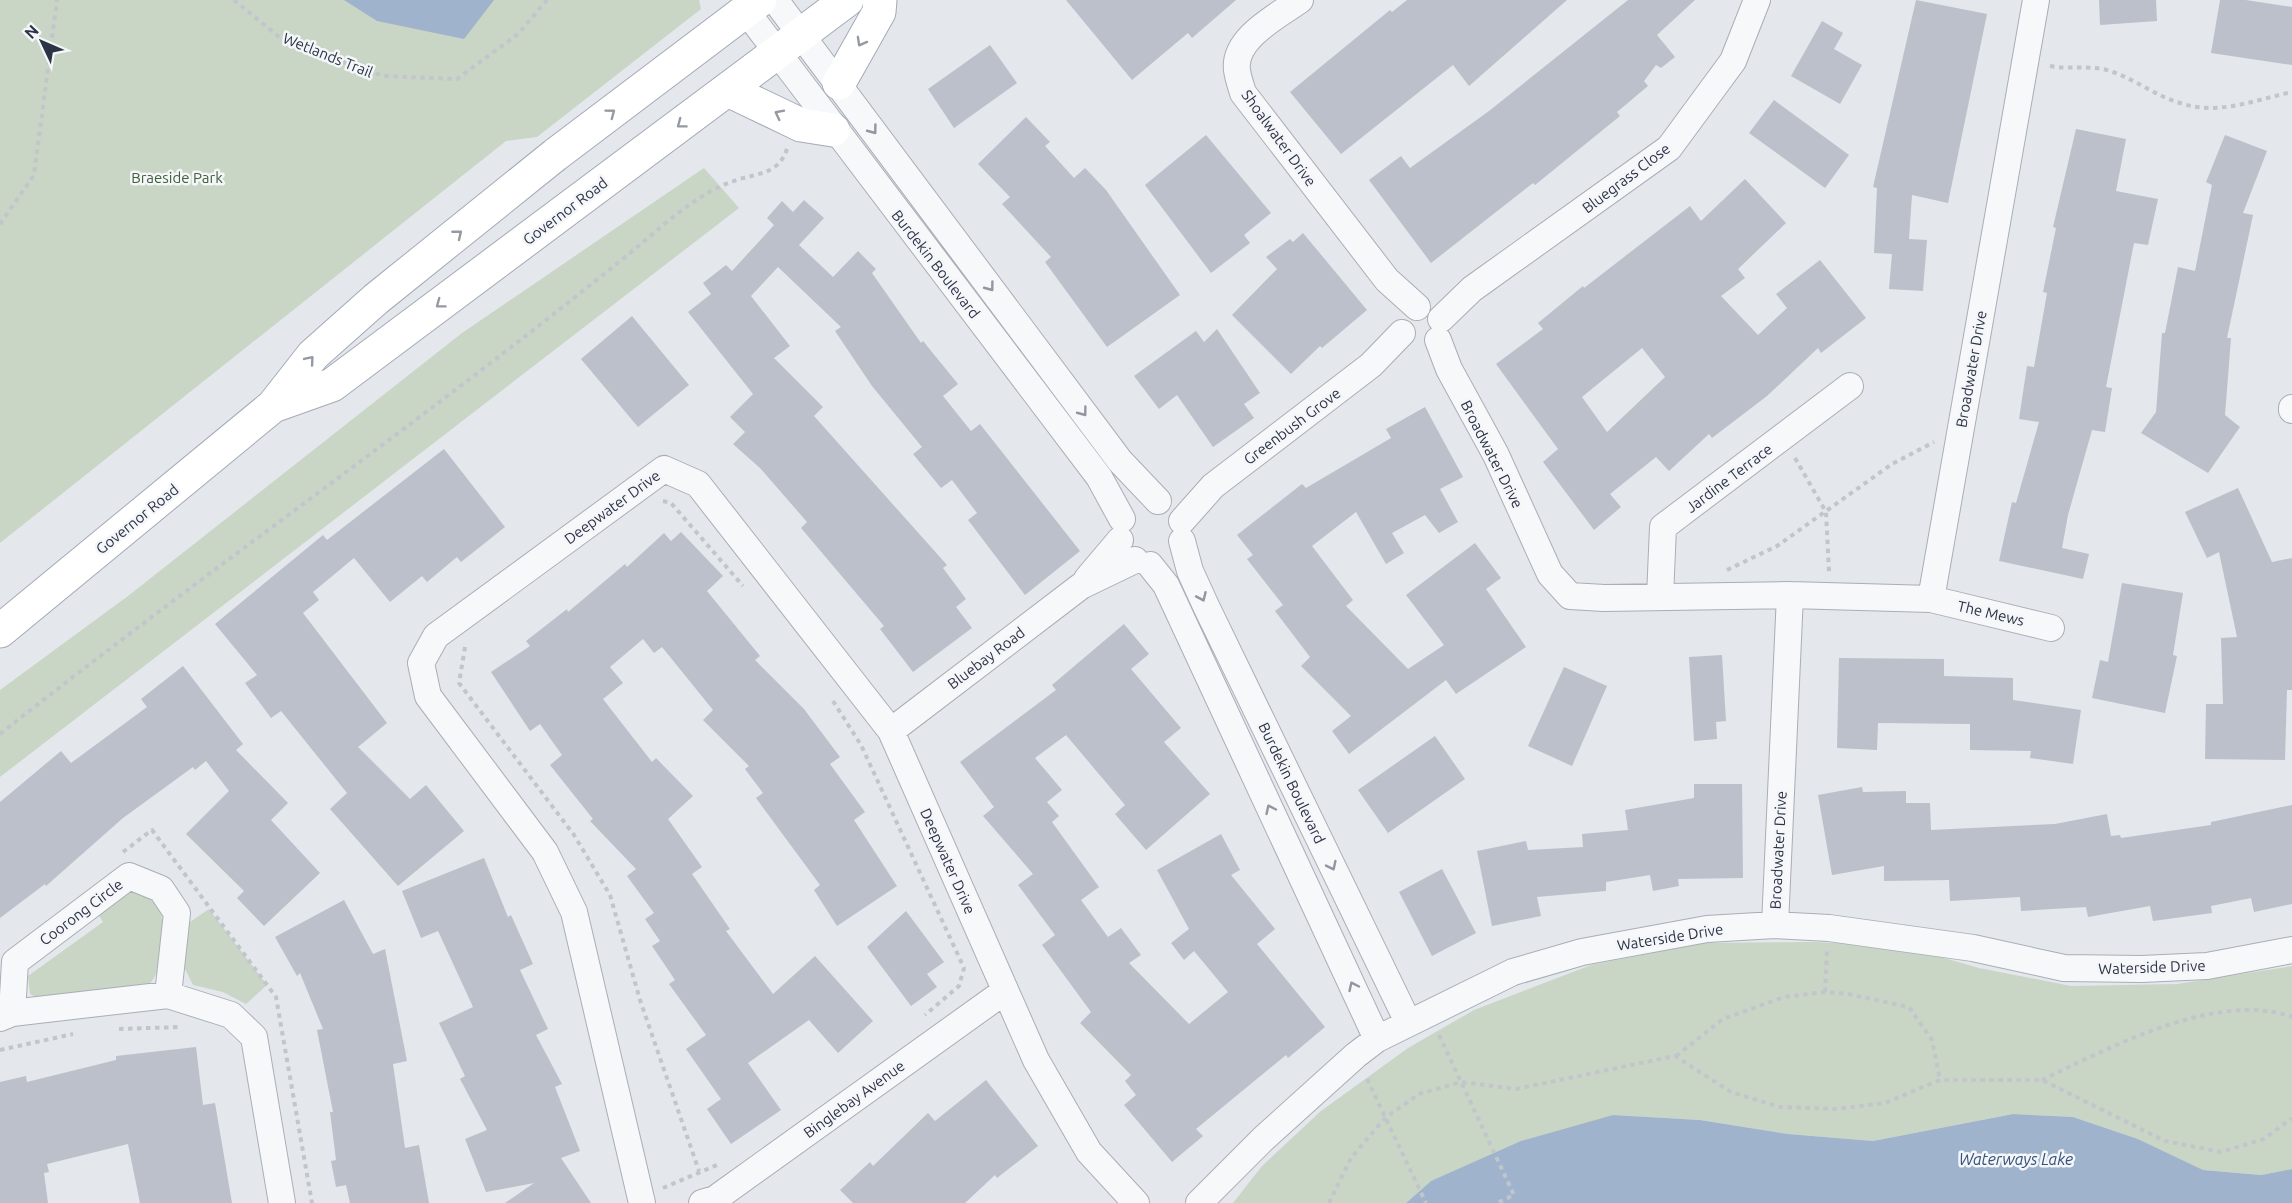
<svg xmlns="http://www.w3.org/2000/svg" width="2292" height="1203" viewBox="0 0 2292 1203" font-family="Ubuntu,sans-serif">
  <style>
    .green { fill: #c9d6c5 }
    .water { fill: #9fb4cc }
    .building { fill: #bbc0ca; fill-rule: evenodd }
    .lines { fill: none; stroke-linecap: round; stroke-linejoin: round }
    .minor-casing { stroke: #a9aeb7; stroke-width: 28 }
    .major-casing { stroke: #a3abb8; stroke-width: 35 }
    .path { stroke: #c2c5cb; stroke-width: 4; stroke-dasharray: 4.5 4.5; stroke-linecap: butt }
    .minor { stroke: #f7f8fa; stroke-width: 26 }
    .major { stroke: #fff; stroke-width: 33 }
    .oneway { stroke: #959aa2 }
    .oneway2 { stroke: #9196a0 }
    .labels { text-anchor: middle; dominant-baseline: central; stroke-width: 5; stroke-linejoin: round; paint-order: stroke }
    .street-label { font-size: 15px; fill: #2b3445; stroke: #f4f6f9 }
    .park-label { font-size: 15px; fill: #3f6138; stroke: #f4f6f9 }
    .water-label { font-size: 16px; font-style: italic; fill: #34527a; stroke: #f4f6f9 }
  </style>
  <rect width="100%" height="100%" fill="#e4e7ec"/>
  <path class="green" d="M 0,0 L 699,0 L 701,9 L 537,137 L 506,141 L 0,543 Z
    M 704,168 L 739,208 L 0,777 L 0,690 L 128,596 L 462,333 Z
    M 123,889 L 139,889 L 161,908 C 163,936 167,971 143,991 L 47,1003 L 30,994 L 28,976 L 103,922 L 96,911 Z
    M 209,909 L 267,985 L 246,1004 L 223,992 L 193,985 L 182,963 L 184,926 Z
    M 1814,942 L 1899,945 L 1979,968 L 2071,986 L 2177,984 L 2292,966 L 2292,1169 L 2261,1175 L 2202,1170 L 2138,1139 L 2073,1117 L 2013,1114 L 1873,1141 L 1788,1134 L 1700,1120 L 1613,1115 L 1431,1181 L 1406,1203 L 1233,1203 L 1262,1166 L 1321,1111 L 1408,1048 L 1474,1010 L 1591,965 L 1704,943 Z"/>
  <path class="water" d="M 344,0 L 494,0 L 464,39 L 377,21 Z
    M 2013,1114 L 2073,1117 L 2138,1139 L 2203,1170 L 2261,1175 L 2292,1169 L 2292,1203 L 1406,1203 L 1431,1181 L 1521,1141 L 1613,1115 L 1700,1120 L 1788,1134 L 1873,1141 Z"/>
  <path class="building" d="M 1066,0 L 1236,0 L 1192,38 L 1188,33 L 1132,80 Z
    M 1407,0 L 1567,0 L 1469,86 L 1453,65 L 1341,154 L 1290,92 L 1390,10 L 1392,12 Z
    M 1628,0 L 1695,0 L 1657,35 L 1675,57 L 1661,68 L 1656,65 L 1644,81 L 1648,86 L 1617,112 L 1620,116 L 1535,185 L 1533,183 L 1431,263 L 1369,180 L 1401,156 L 1410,168 L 1489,111 Z
    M 1916,0 L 1987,14 L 1948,203 L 1912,195 L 1909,239 L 1927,240 L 1923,291 L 1889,289 L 1892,254 L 1874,253 L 1877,188 L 1873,187 Z
    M 2099,0 L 2156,0 L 2157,21 L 2100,25 Z
    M 2220,0 L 2246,0 L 2292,7 L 2292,65 L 2211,53 Z
    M 1822,21 L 1843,33 L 1834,49 L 1862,65 L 1840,104 L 1791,76 Z
    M 990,45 L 1017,83 L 954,128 L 928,89 Z
    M 1774,100 L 1849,155 L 1825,188 L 1749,133 Z
    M 1026,117 L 1050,142 L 1045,146 L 1074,178 L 1085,168 L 1106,190 L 1180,295 L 1107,347 L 1045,262 L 1051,257 L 1002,204 L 1010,197 L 978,164 Z
    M 2076,129 L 2126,139 L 2116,191 L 2158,199 L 2148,245 L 2134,243 L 2106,387 L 2112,388 L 2105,432 L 2092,430 L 2068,515 L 2062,548 L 2089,554 L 2083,579 L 1999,561 L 2012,502 L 2016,503 L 2039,422 L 2019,419 L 2027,366 L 2034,367 L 2047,293 L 2043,292 L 2056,228 L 2053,227 Z
    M 1206,135 L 1271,213 L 1244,235 L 1250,243 L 1211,273 L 1145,185 Z
    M 2225,135 L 2267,151 L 2243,213 L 2253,215 L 2227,338 L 2231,338 L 2225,415 L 2240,427 L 2208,473 L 2141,433 L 2156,412 L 2162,333 L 2165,333 L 2178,267 L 2195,271 L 2212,185 L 2206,182 Z
    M 1745,179 L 1786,223 L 1738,269 L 1745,278 L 1721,296 L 1758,335 L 1787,308 L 1776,294 L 1820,260 L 1866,318 L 1821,353 L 1818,348 L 1767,396 L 1712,438 L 1709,434 L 1669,471 L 1656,457 L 1610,494 L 1621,507 L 1594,530 L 1543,462 L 1558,449 L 1496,364 L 1543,329 L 1538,323 L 1583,286 L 1584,288 L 1690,206 L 1701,221 ZM 1642,348 L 1665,377 L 1607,432 L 1582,397 Z
    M 804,200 L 824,218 L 799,245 L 833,277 L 858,251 L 876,269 L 872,273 L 921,343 L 923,341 L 958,384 L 943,396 L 971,431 L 980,424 L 1080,551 L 1025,595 L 968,520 L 977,513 L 952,480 L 941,488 L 913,454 L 922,447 L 872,386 L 835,331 L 841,327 L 778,267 L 751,296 L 790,346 L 774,358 L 823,407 L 814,416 L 947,565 L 943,568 L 966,599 L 956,607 L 972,628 L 913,672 L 880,629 L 884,626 L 801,528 L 807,522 L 761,469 L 733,444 L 745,432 L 730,417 L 753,394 L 688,312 L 711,294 L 703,283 L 726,265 L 732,271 L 774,225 L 767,218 L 782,201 L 793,212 Z
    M 1303,233 L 1367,310 L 1322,348 L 1320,346 L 1291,374 L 1232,315 L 1277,269 L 1266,257 L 1290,239 L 1293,242 Z
    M 632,316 L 689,385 L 638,427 L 581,359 Z
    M 1217,329 L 1260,393 L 1244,404 L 1254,418 L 1213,447 L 1177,395 L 1159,409 L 1134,376 L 1196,331 L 1204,342 Z
    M 1425,407 L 1463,477 L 1440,489 L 1458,522 L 1439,533 L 1425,515 L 1392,533 L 1404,553 L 1386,564 L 1356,512 L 1312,546 L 1353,600 L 1346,606 L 1408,669 L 1444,645 L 1406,595 L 1475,543 L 1501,578 L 1486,589 L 1526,647 L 1456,694 L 1446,680 L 1349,754 L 1332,731 L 1351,716 L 1301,666 L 1310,657 L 1275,611 L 1283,605 L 1247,559 L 1253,555 L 1237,535 L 1302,484 L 1306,488 L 1391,438 L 1386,429 Z
    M 444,449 L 505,527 L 461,562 L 457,557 L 427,582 L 422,576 L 390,602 L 354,558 L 313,592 L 319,600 L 303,613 L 387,723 L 358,747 L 410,799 L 426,785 L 464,831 L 398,886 L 330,809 L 347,793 L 281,711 L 271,718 L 245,683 L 257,675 L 215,624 L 323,535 L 327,540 Z
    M 2238,488 L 2272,562 L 2292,558 L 2292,690 L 2287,690 L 2285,760 L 2205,759 L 2206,704 L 2223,704 L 2221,638 L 2237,637 L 2219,552 L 2207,558 L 2185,512 Z
    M 681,532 L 723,576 L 707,591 L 760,656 L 755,660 L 804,709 L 840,757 L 830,764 L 865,812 L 854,820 L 897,886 L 837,926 L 814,890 L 820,885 L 756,798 L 763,793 L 745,769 L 749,766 L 703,720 L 713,710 L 662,647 L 654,653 L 643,639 L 610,667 L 623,683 L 603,699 L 652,762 L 656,758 L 693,796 L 668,819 L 702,867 L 692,874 L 730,929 L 726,931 L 773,994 L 815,956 L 873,1021 L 838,1053 L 809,1020 L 748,1063 L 781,1110 L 731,1144 L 707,1109 L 721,1099 L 686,1049 L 706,1035 L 669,984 L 675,980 L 652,946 L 660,941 L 645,919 L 654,913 L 627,876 L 636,869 L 590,821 L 593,819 L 550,765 L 562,755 L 540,724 L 530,731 L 491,672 L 530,646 L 526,641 L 567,609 L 568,612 L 625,564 L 627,567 L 664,533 L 671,541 Z
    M 2122,583 L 2183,593 L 2173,655 L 2177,656 L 2165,713 L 2092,698 L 2100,660 L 2108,662 Z
    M 1124,624 L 1149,654 L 1131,669 L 1181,728 L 1164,742 L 1210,794 L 1146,850 L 1115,814 L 1125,805 L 1066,735 L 1035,758 L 1062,790 L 1047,802 L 1059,816 L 1052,822 L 1099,887 L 1081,900 L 1108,937 L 1121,928 L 1141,955 L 1129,963 L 1189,1024 L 1228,992 L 1194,951 L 1184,960 L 1171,943 L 1189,929 L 1157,870 L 1221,834 L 1240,870 L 1231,875 L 1275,929 L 1257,944 L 1325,1027 L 1288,1058 L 1286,1055 L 1196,1129 L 1203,1136 L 1172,1162 L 1124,1105 L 1136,1095 L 1125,1081 L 1131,1075 L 1080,1023 L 1091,1012 L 1042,945 L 1055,935 L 1018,885 L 1033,874 L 983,816 L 994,807 L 960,762 L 1056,690 L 1052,685 Z
    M 1722,655 L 1726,721 L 1716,722 L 1717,739 L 1694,741 L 1689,657 Z
    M 1839,658 L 1944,659 L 1944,676 L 2013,678 L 2013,700 L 2081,710 L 2073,764 L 2030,758 L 2031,751 L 1970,750 L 1970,724 L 1878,723 L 1877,750 L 1837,748 Z
    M 183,666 L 243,744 L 236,750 L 288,803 L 271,820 L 320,873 L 264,926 L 237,898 L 244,891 L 186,834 L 229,791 L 206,761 L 195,770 L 193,767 L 123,818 L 46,886 L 45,884 L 0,918 L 0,802 L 61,751 L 71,763 L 147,707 L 141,699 Z
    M 1564,667 L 1607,686 L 1572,766 L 1528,746 Z
    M 1435,736 L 1465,779 L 1388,833 L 1358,790 Z
    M 1694,784 L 1742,784 L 1743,878 L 1678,879 L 1679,886 L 1653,891 L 1650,875 L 1606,882 L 1606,891 L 1537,897 L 1541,916 L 1492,926 L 1477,851 L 1526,841 L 1528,850 L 1583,847 L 1582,834 L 1628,830 L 1625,810 L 1694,798 Z
    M 1862,787 L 1863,792 L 1906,791 L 1906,803 L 1930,803 L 1931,830 L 2055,824 L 2107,814 L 2111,836 L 2120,835 L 2121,838 L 2211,825 L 2211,822 L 2292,805 L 2292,904 L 2254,912 L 2251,898 L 2211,906 L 2212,913 L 2153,921 L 2150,906 L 2088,917 L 2086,907 L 2021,911 L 2020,897 L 1950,901 L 1949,880 L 1884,881 L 1884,866 L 1832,875 L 1818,795 Z
    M 484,858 L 508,917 L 511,915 L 533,964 L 520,970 L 548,1029 L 536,1035 L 562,1084 L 555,1087 L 580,1151 L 561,1158 L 591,1203 L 505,1203 L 534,1183 L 486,1192 L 465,1139 L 487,1130 L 460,1079 L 465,1076 L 439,1023 L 473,1007 L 438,931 L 421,938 L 402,891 Z
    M 1442,869 L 1476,933 L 1432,956 L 1399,892 Z
    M 344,900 L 373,954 L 385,949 L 407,1061 L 393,1064 L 405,1148 L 419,1145 L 429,1203 L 350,1203 L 346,1185 L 336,1187 L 331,1161 L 336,1160 L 330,1112 L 333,1112 L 317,1030 L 323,1029 L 300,973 L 297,976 L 275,937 Z
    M 906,911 L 944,962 L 927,974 L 937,987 L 911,1006 L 867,947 Z
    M 196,1047 L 203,1105 L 215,1103 L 232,1203 L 140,1203 L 128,1144 L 47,1164 L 49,1172 L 44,1173 L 48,1203 L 0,1203 L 0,1082 L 26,1076 L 27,1082 L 116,1060 L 116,1056 Z
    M 986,1080 L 1038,1146 L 997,1178 L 995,1175 L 965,1203 L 853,1203 L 840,1190 L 870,1162 L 873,1166 L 928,1113 L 935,1121 Z"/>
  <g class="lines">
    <g class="minor-casing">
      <path id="minor" d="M 775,0 L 1120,461 L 1158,501
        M 1300,0 C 1278,16 1233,38 1237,70 C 1238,78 1241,86 1243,93 L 1387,280 L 1417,307
        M 746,11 L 1099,477 L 1122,519
        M 1441,319 L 1472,289 L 1669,148 L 1733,61 L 1757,0
        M 1438,340 L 1449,369 L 1496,455 L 1550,574 L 1570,596 L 1604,598 L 1790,595 L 1931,599 L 2036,0
        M 2292,408 L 2292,410
        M 1182,521 L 1213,486 L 1371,365 L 1402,333
        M 1182,541 L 1190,571 L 1206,606 L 1408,1022
        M 1150,565 L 1166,585 L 1377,1039
        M 1087,579 L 1120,540
        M 1660,597 L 1663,527 L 1850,386
        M 1931,599 L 2051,628
        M 891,731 L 1081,586 L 1135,560
        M 1775,925 L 1790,595
        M 12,1013 L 15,962 L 129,876 L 161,889 L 177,913 L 168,995
        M 0,1018 L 12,1013 L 168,995 L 231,1015 L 254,1037 L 282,1203
        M 642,1203 L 574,912 L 545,852 L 428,696 L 421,663 L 436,636 L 664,469 L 698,484 L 891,731 L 1036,1060 L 1089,1152 L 1136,1203
        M 702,1203 L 715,1199 L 1005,991
        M 1199,1203 L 1264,1138 L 1356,1055 L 1377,1039 L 1513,972 L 1582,952 L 1707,929 L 1775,925 L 1829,928 L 1973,948 L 2064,968 L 2142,969 L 2207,966 L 2292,950"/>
    </g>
    <g class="major-casing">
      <path id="major" d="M 839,83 L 879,12 L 880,0
        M 728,90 L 801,125 L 833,130
        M 273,406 L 332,385 L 847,0
        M 0,631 L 273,406 L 313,355 L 376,299 L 555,155 L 760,0"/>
    </g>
    <path class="path" d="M 234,0 L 284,41 L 383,76 L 457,79 L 518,34 L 547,0
      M 2050,66 C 2071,70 2093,64 2113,72 C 2136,80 2156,96 2180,103 C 2218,116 2254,100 2292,92
      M 0,224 L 34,175 L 57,0
      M 1795,458 L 1826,512 L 1829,572
      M 663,501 L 671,503 L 743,586
      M 1727,570 L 1777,546 L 1892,464 L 1934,442
      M 465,647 L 459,683 L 574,835 L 610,895 L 640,1000 L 699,1171
      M 833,701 L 861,745 L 964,968 L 959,986 L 925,1015
      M 0,734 C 207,570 425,420 630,253 C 663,226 698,191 740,179 C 760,173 779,173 787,149
      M 123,852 L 152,830 L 276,997 L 312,1203
      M 1825,992 L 1827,951
      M 119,1029 L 180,1027
      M 1439,1035 L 1514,1195 L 1497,1203
      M 0,1050 L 73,1034
      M 1676,1056 L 1723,1019 L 1784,997 L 1825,992 L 1848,994 L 1909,1007 L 1932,1040 L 1940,1080
      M 1367,1079 L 1426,1203
      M 2042,1080 C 2109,1048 2217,990 2292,1017
      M 663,1188 L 717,1165
      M 1329,1203 L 1351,1158 L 1385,1118 L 1419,1094 L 1461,1082 L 1516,1089 L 1675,1056 L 1731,1092 L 1780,1107 L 1835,1109 L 1885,1103 L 1940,1080 L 2042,1080 L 2165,1141 L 2221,1152 L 2264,1139 L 2292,1118"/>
    <use href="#minor" class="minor"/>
    <use href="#major" class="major"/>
  </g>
  <defs><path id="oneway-chevron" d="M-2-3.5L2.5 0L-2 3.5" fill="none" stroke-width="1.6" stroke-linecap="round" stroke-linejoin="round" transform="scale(1.5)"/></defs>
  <g class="oneway">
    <use href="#oneway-chevron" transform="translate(861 42) rotate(119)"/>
    <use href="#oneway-chevron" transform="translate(611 113) rotate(-37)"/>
    <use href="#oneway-chevron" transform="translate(779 114) rotate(-153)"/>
    <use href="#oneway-chevron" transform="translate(681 124) rotate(143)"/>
    <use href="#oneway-chevron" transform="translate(458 234) rotate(-39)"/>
    <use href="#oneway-chevron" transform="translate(440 304) rotate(143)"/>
    <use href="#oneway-chevron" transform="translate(310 360) rotate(-50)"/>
  </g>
  <g class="oneway2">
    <use href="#oneway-chevron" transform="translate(873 130) rotate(53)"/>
    <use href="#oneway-chevron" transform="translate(990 287) rotate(53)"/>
    <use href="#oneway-chevron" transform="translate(1083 412) rotate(53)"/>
    <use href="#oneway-chevron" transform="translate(1202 597) rotate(66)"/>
    <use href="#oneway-chevron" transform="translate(1270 809) rotate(-115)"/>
    <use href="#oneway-chevron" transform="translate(1332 866) rotate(64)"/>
    <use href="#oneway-chevron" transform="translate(1353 986) rotate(-115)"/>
  </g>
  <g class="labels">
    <g class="street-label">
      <text transform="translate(328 55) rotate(22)">Wetlands Trail</text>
      <text transform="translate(1279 138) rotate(54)">Shoalwater Drive</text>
      <text transform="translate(1626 178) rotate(-37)">Bluegrass Close</text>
      <text transform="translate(565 211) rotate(-37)">Governor Road</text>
      <text transform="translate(936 264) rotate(52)">Burdekin Boulevard</text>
      <text transform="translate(1971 369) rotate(-80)">Broadwater Drive</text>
      <text transform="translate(1292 426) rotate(-37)">Greenbush Grove</text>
      <text transform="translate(1492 454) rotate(63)">Broadwater Drive</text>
      <text transform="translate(1729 478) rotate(-37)">Jardine Terrace</text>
      <text transform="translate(612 507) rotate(-36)">Deepwater Drive</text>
      <text transform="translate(137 519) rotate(-39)">Governor Road</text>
      <text transform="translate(1991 613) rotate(13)">The Mews</text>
      <text transform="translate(986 658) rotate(-37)">Bluebay Road</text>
      <text transform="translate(1292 783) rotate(64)">Burdekin Boulevard</text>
      <text transform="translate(1778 850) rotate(-87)">Broadwater Drive</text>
      <text transform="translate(948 861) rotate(66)">Deepwater Drive</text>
      <text transform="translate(81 912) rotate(-37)">Coorong Circle</text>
      <text transform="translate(1670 937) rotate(-9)">Waterside Drive</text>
      <text transform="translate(2152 967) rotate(-2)">Waterside Drive</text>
      <text transform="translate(854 1099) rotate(-36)">Binglebay Avenue</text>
    </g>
    <g class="park-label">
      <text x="177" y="177">Braeside Park</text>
    </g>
    <g class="water-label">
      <text x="2016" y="1159">Waterways Lake</text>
    </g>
  </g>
  <g transform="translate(42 42) rotate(314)" stroke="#f4f6f9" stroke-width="4.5" paint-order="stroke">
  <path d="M0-4.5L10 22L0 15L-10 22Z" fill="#2b3445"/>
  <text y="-9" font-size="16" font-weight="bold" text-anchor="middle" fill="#2b3445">N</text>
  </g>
</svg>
